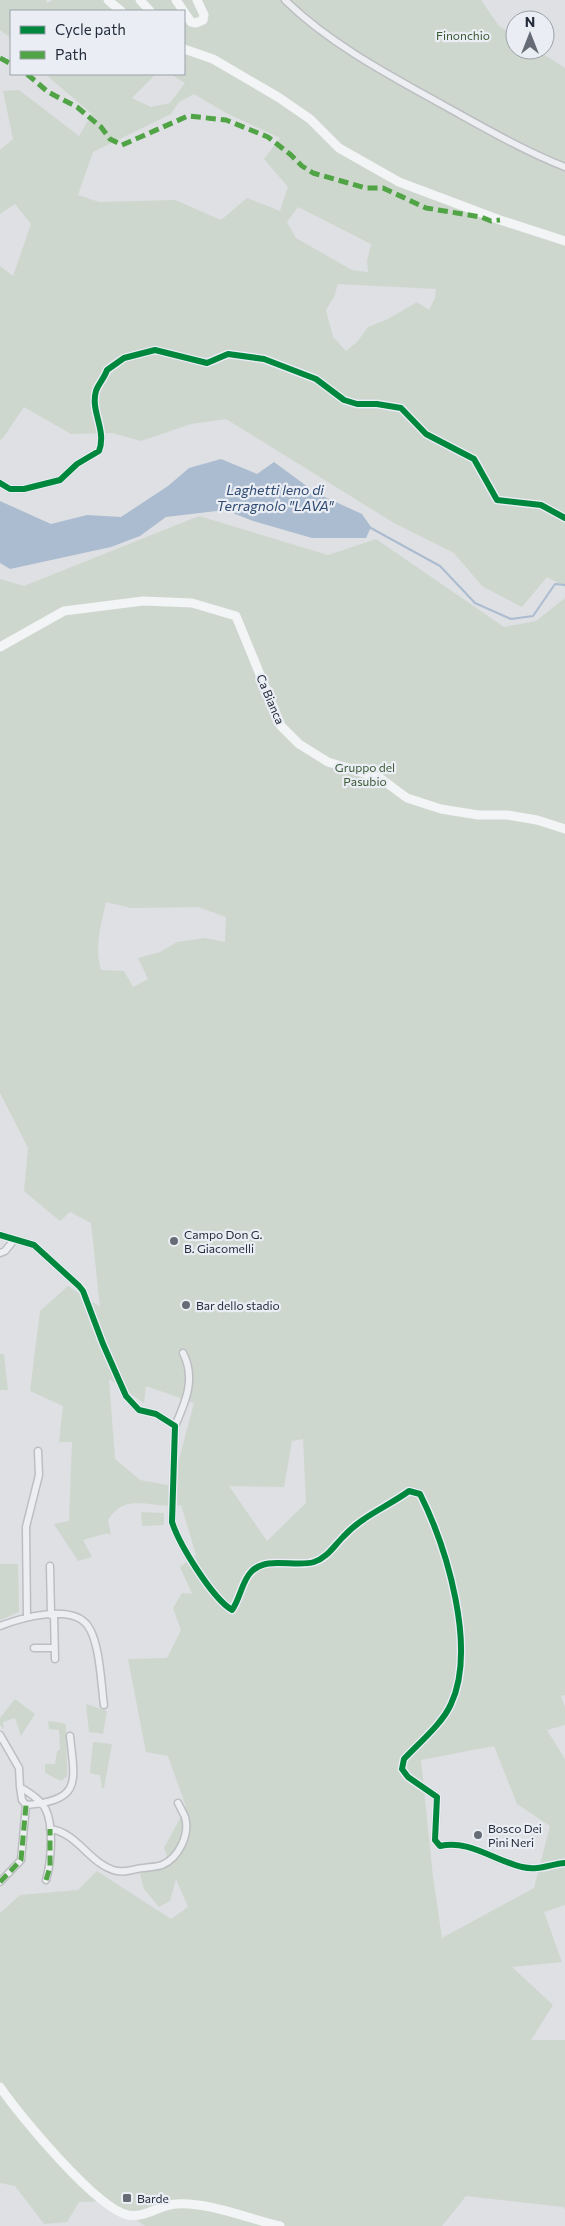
<svg xmlns="http://www.w3.org/2000/svg" width="565" height="2226" viewBox="0 0 565 2226" font-family="Commissioner,sans-serif">
  <style>
    .green { fill: #ced7ce; fill-rule: evenodd }
    .water { fill: #abbcd0 }
    .lines { fill: none; stroke-linecap: round; stroke-linejoin: round }
    .stream { stroke: #abbcd0; stroke-width: 2 }
    .street-casing { stroke: #bcbec1; stroke-width: 9 }
    .street { stroke: #edeef1; stroke-width: 6 }
    .secondary { stroke: #f2f4f5; stroke-width: 9 }
    .quiet { stroke: #50a445; stroke-width: 5; stroke-dasharray: 10 5; stroke-linecap: butt }
    .cycleway-casing { stroke: #eaeef4; stroke-width: 9 }
    .cycleway { stroke: #00873e; stroke-width: 6 }
    .poi-dot { fill: #666c76; stroke: #eaeef4; stroke-width: 2 }
    .labels { text-anchor: middle; dominant-baseline: central; stroke-width: 4.5; stroke-linejoin: round; paint-order: stroke }
    .park-label { font-size: 12px; fill: #385832; stroke: #eaeef4 }
    .street-label { font-size: 12px; fill: #252d3c; stroke: #eaeef4 }
    .poi-label { font-size: 12px; fill: #252d3c; stroke: #eaeef4; text-anchor: start }
    .water-label { font-size: 14px; font-style: italic; fill: #2f4a71; stroke: #eaeef4 }
  </style>
  <rect width="100%" height="100%" fill="#dee0e3"/>
  <path class="green" d="M 0,0 L 46,0 L 47,3 L 53,0 L 481,0 L 499,26 L 515,36 L 515,50 L 537,50 L 565,68 L 565,587 L 547,577 L 522,607 L 482,586 L 454,553 L 394,523 L 226,419 L 191,424 L 141,441 L 112,433 L 71,434 L 24,407 L 3,438 L 0,440 L 0,266 L 13,276 L 31,224 L 15,204 L 0,214 L 0,150 L 13,139 L 3,91 L 19,90 L 79,136 L 92,114 L 45,74 L 156,74 L 132,98 L 151,107 L 170,103 L 185,83 L 170,74 L 184,74 L 184,11 L 11,11 L 11,38 L 0,30 ZM 194,94 L 226,113 L 280,138 L 264,159 L 288,187 L 280,211 L 247,198 L 221,220 L 175,200 L 99,202 L 78,195 L 93,152 L 171,114 L 179,102 ZM 298,207 L 371,244 L 367,260 L 368,272 L 352,270 L 296,238 L 287,222 ZM 338,284 L 436,289 L 435,298 L 429,310 L 417,302 L 388,319 L 368,327 L 357,342 L 346,351 L 333,337 L 326,310 L 334,297 Z
    M 199,516 L 328,555 L 376,539 L 504,627 L 536,621 L 565,598 L 565,1695 L 561,1696 L 565,1707 L 565,1725 L 547,1730 L 565,1759 L 565,1905 L 544,1912 L 562,1962 L 512,1967 L 553,2005 L 531,2040 L 565,2040 L 565,2210 L 564,2207 L 466,2196 L 442,2226 L 145,2226 L 109,2201 L 79,2202 L 67,2222 L 44,2224 L 15,2186 L 0,2183 L 0,1913 L 20,1895 L 78,1890 L 97,1871 L 171,1919 L 188,1907 L 176,1879 L 170,1901 L 159,1907 L 144,1889 L 140,1874 C 149,1868 161,1870 170,1863 L 164,1848 L 186,1807 L 168,1756 L 146,1752 L 128,1659 L 167,1658 L 181,1630 L 173,1608 L 182,1593 L 192,1594 L 180,1567 L 196,1555 L 181,1505 C 152,1510 127,1490 108,1520 L 111,1535 L 107,1533 L 83,1540 L 92,1557 L 78,1561 L 54,1524 L 69,1521 L 72,1442 L 59,1442 L 63,1406 L 30,1391 L 40,1311 L 68,1286 L 100,1307 L 91,1223 L 70,1212 L 60,1221 L 24,1191 L 28,1148 L 0,1093 L 0,579 L 24,586 ZM 106,902 L 131,908 L 198,907 L 226,917 L 225,942 L 205,938 L 177,942 L 160,952 L 138,958 L 148,979 L 133,987 L 124,971 L 101,970 C 94,946 101,925 106,902 ZM 109,1379 L 144,1403 L 146,1386 L 194,1403 L 172,1486 L 140,1480 L 115,1459 ZM 303,1439 L 306,1503 L 267,1541 L 229,1486 L 284,1487 L 292,1441 ZM 494,1746 L 517,1804 L 550,1826 L 534,1888 L 442,1938 L 433,1877 L 421,1760 Z
    M 0,1354 L 4,1354 L 8,1390 L 0,1390 Z
    M 141,1512 L 164,1513 L 164,1525 L 142,1526 Z
    M 0,1564 L 18,1564 L 19,1612 L 0,1620 Z
    M 15,1699 L 35,1714 L 21,1736 L 15,1718 L 3,1722 L 4,1729 L 0,1725 L 0,1718 Z
    M 86,1704 L 107,1711 L 103,1734 L 89,1732 Z
    M 48,1721 L 63,1723 L 66,1725 L 67,1776 L 61,1781 L 45,1773 L 45,1764 L 55,1764 L 57,1751 L 60,1750 L 59,1730 L 49,1729 Z
    M 93,1742 L 112,1744 L 104,1788 L 102,1788 L 100,1775 L 90,1773 Z"/>
  <path class="water" d="M 221,459 L 257,474 L 274,462 L 316,493 L 362,514 L 371,527 L 366,538 L 312,538 L 253,521 L 225,510 L 166,517 L 140,536 L 111,547 L 10,569 L 0,563 L 0,501 L 51,524 L 87,515 L 121,517 L 168,486 L 189,468 Z"/>
  <g class="lines">
    <path class="stream" d="M 369,527 L 440,566 L 475,603 L 511,619 L 533,616 L 555,584 L 565,585"/>
    <g class="street-casing">
      <path id="street" d="M 285,0 C 330,44 389,75 443,105 C 483,127 522,150 565,167
        M 0,483 L 10,489 L 24,489 L 60,480 L 77,464 L 99,451 C 107,430 90,411 96,391 C 98,384 104,379 107,370 L 124,358 L 155,350 L 207,363 L 228,354 L 264,359 L 316,379 L 344,400 L 357,404 L 377,404 L 401,408 L 426,434 L 474,459 L 497,500 L 541,505 L 565,518
        M 0,1235 L 34,1245 L 79,1286 L 83,1291 L 103,1344 L 126,1396 L 139,1410 L 156,1414 L 175,1426 L 172,1522 C 179,1544 212,1598 232,1610 C 240,1599 242,1581 251,1572 C 267,1555 295,1568 314,1562 C 327,1558 334,1546 343,1537 C 362,1516 387,1507 409,1491 L 420,1494 C 447,1548 477,1648 451,1704 C 443,1723 418,1744 404,1759 L 402,1769 L 408,1777 L 437,1797 L 435,1840 L 440,1846 C 469,1839 495,1861 522,1867 C 539,1871 550,1864 565,1863
        M 0,1253 L 5,1251 L 14,1240
        M 175,1426 C 186,1401 196,1378 183,1353
        M 50,1566 L 51,1615
        M 54,1615 L 55,1659
        M 27,1616 L 26,1527 L 39,1475 L 38,1451
        M 0,1626 C 21,1618 72,1603 88,1626 C 100,1643 101,1684 104,1705
        M 34,1648 L 54,1648
        M 0,1735 L 19,1768 L 20,1787 C 30,1793 41,1800 46,1810 C 54,1827 51,1863 46,1880
        M 20,1787 L 22,1800 L 26,1805 C 82,1800 75,1783 70,1736
        M 50,1829 C 76,1832 89,1862 113,1870 C 124,1874 133,1869 143,1868 C 150,1867 156,1867 162,1865 C 179,1858 190,1834 185,1817 C 183,1812 180,1807 178,1803
        M 0,1882 L 21,1860 L 26,1805"/>
    </g>
    <use href="#street" class="street"/>
    <path class="secondary" d="M 108,0 L 121,11
      M 140,0 L 150,11
      M 176,0 L 191,22 L 196,23 L 203,20 L 204,15 L 197,0
      M 184,49 L 213,59 L 278,97 L 310,119 L 339,148 L 399,182 L 500,220 L 565,241
      M 0,647 L 64,611 L 143,601 L 192,603 L 236,616 L 281,726 L 299,744 L 328,762 L 380,778 L 407,798 L 441,809 L 478,815 L 507,815 L 537,820 L 565,829
      M 0,2087 C 19,2115 97,2209 128,2215 C 146,2218 159,2205 176,2204 C 205,2201 250,2219 280,2226"/>
    <path class="quiet" d="M 0,58 L 11,64
      M 27,74 L 48,92 L 77,107 L 101,127 L 110,139 L 122,145 L 188,116 L 226,120 L 268,137 L 291,155 L 302,166 L 313,173 L 366,188 L 383,188 L 426,208 L 481,217 L 491,221 L 500,220
      M 46,1880 L 50,1867 L 50,1829
      M 0,1882 L 21,1860 L 26,1805"/>
    <g class="cycleway-casing">
      <path id="cycleway" d="M 0,483 L 10,489 L 24,489 L 60,480 L 77,464 L 99,451 C 107,430 90,411 96,391 C 98,384 104,379 107,370 L 124,358 L 155,350 L 207,363 L 228,354 L 264,359 L 316,379 L 344,400 L 357,404 L 377,404 L 401,408 L 426,434 L 474,459 L 497,500 L 541,505 L 565,518
        M 0,1235 L 34,1245 L 79,1286 L 83,1291 L 103,1344 L 126,1396 L 139,1410 L 156,1414 L 175,1426 L 172,1522 C 179,1544 212,1598 232,1610 C 240,1599 242,1581 251,1572 C 267,1555 295,1568 314,1562 C 327,1558 334,1546 343,1537 C 362,1516 387,1507 409,1491 L 420,1494 C 447,1548 477,1648 451,1704 C 443,1723 418,1744 404,1759 L 402,1769 L 408,1777 L 437,1797 L 435,1840 L 440,1846 C 469,1839 495,1861 522,1867 C 539,1871 550,1864 565,1863"/>
    </g>
    <use href="#cycleway" class="cycleway"/>
  </g>
  <g class="poi-dot">
    <circle cx="174" cy="1241" r="5"/>
    <circle cx="186" cy="1305" r="5"/>
    <circle cx="478" cy="1835" r="5"/>
    <rect x="122" y="2193" width="10" height="10" rx="2.5"/>
  </g>
  <g class="labels">
    <g class="park-label">
      <text x="463" y="35">Finonchio</text>
      <text x="365" y="767">Gruppo del<tspan x="365" dy="14">Pasubio</tspan></text>
    </g>
    <g class="street-label">
      <text transform="translate(271 699) rotate(67)">Ca Bianca</text>
    </g>
    <g class="poi-label">
      <text x="184" y="1234">Campo Don G.<tspan x="184" dy="14">B. Giacomelli</tspan></text>
      <text x="196" y="1305">Bar dello stadio</text>
      <text x="488" y="1828">Bosco Dei<tspan x="488" dy="14">Pini Neri</tspan></text>
      <text x="137" y="2198">Barde</text>
    </g>
    <g class="water-label">
      <text x="275" y="489">Laghetti leno di<tspan x="275" dy="16">Terragnolo "LAVA"</tspan></text>
    </g>
  </g>
  <rect x="10" y="10" width="175" height="65" fill="#eaeef4" stroke="#9ba1aa"/>
  <rect x="20" y="26" width="25" height="8" fill="#00873e" stroke="#9ba1aa"/>
  <text x="55" y="35" font-size="15" fill="#252d3c">Cycle path</text>
  <rect x="20" y="51" width="25" height="8" fill="#50a445" stroke="#9ba1aa"/>
  <text x="55" y="60" font-size="15" fill="#252d3c">Path</text>
  <g transform="translate(530 35)"><circle r="24" fill="#eaeef4" stroke="#9ba1aa"/>
  <path d="M0-4L9 19L0 12L-9 19Z" fill="#666c76"/>
  <text y="-8" font-size="14" font-weight="bold" text-anchor="middle" fill="#252d3c">N</text>
  </g>
</svg>
